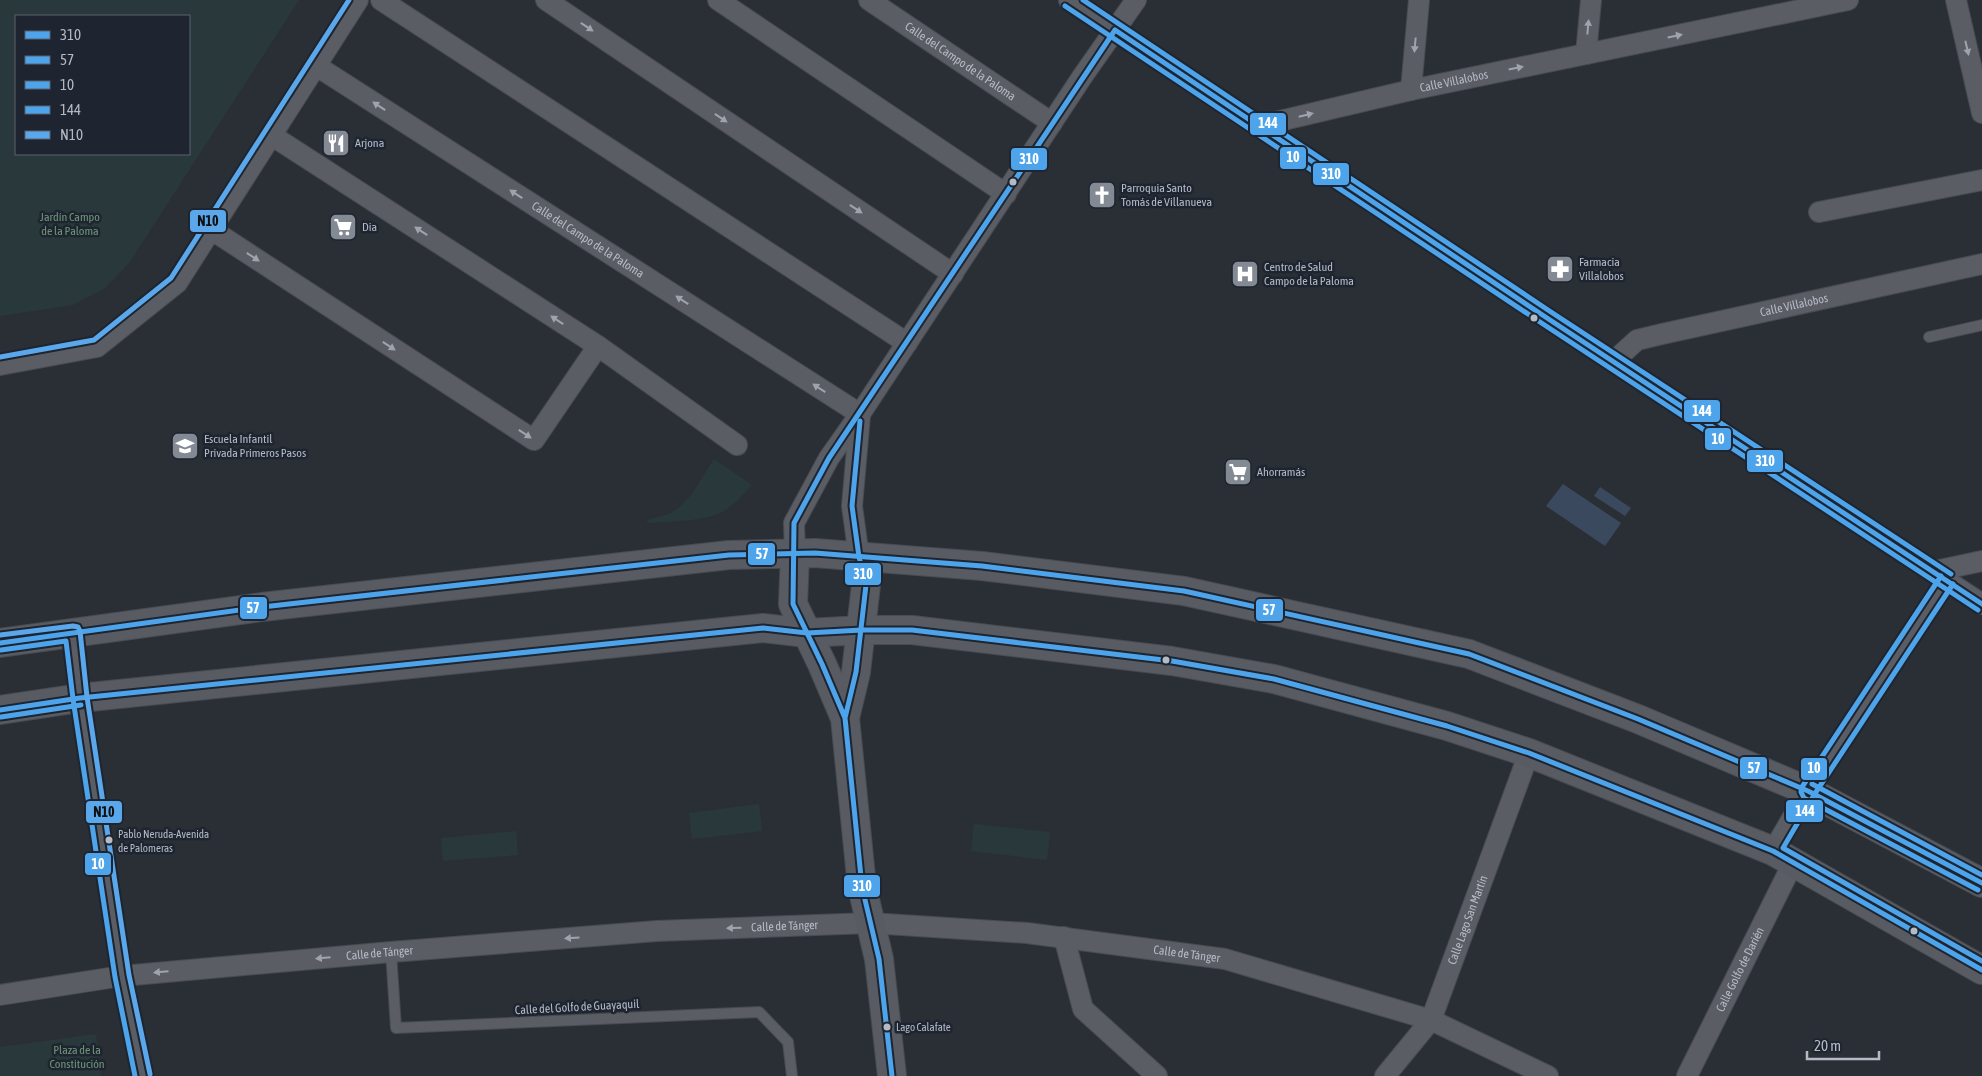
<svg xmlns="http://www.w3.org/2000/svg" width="1982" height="1076" viewBox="0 0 1982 1076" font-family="'Asap Condensed',sans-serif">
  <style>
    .green { fill: #29393b; fill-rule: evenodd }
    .water { fill: #3b495e }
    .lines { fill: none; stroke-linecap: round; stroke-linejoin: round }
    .lane-casing { stroke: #484b51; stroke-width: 12 }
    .street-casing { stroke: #484b51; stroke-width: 22 }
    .secondary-casing { stroke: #484b51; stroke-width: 30 }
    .lane { stroke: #5a5d64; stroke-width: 10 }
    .street { stroke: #5a5d64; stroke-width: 20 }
    .secondary { stroke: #585c62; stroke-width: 28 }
    .bus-1-casing { stroke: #1e2530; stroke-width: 9 }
    .bus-2-casing { stroke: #1e2530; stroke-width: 9 }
    .bus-3-casing { stroke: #1e2530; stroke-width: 9 }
    .bus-4-casing { stroke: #1e2530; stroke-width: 9 }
    .bus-5-casing { stroke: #1e2530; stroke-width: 9 }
    .bus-1 { stroke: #4da4eb; stroke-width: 5 }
    .bus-2 { stroke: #4da4eb; stroke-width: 5 }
    .bus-3 { stroke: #4da4eb; stroke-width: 5 }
    .bus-4 { stroke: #4da4eb; stroke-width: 5 }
    .bus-5 { stroke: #5aa8eb; stroke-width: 5 }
    .oneway { fill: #9ea4ae }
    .bus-dot { fill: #b5bbc6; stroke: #1e2530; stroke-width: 2 }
    .labels { text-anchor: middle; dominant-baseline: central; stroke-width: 5; stroke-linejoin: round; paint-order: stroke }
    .bus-label { font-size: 11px; fill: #b5bbc6; stroke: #1e2530; text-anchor: start }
    .street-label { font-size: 12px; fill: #b5bbc6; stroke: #1e2530 }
    .poi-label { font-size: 12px; fill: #b5bbc6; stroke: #1e2530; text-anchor: start }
    .park-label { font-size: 12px; fill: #6e9577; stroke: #1e2530 }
    .line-badge { stroke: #1e2530; stroke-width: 2 }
    .badge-label { font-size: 14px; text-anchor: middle; font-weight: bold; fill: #fff }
    .pale-badge-label { font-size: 14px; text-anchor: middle; font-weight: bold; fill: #111 }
  </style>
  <rect width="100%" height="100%" fill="#2a2f36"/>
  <path class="green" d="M 0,0 L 299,0 L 129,263 L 105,288 L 73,305 L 0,316 ZM 16,16 L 189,16 L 189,154 L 16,154 Z
    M 714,459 L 752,485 C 744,493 736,503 727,509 C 709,522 670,521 648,523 L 647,520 C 657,517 668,516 677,509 C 693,497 703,475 714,459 Z
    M 759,804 L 762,831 L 692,839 L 689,813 Z
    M 974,824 L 1050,832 L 1047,860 L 971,851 Z
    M 516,831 L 518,855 L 443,861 L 441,838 Z
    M 96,1034 L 101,1076 L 0,1076 L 0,1047 Z"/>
  <path class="water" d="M 1563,484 L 1621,523 L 1605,546 L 1546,506 Z
    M 1600,487 L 1631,508 L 1625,516 L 1594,496 Z"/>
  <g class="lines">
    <g class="lane-casing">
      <path id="lane" d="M 1929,337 L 1982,325
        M 391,952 L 396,1028 L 759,1012 L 788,1042 L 792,1076"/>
    </g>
    <g class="street-casing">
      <g id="street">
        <path d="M 381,0 L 907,343"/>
        <path d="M 546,0 L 953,274"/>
        <path d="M 718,0 L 1006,194"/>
        <path id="s1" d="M 869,0 L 1052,123"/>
        <path d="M 1069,0 L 1547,318 L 1982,604"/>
        <path d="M 1956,0 L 1982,113"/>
        <path d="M 1586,54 L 1591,0"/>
        <path id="s2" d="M 315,65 L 860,414"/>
        <path d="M 1411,90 L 1419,0"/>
        <path id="s3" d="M 1258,126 L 1411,90 L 1848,0"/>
        <path d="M 271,135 L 598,346 L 737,445"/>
        <path d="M 1819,212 L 1982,180"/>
        <path d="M 212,230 L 534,440 L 598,346"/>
        <path id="s4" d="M 1614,361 L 1637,340 L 1662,334 L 1982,264"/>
        <path d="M 0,365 L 97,347 L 177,283 L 358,0"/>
        <path d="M 795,554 L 794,523 L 829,458 L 860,414 L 1082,77 L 1136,0"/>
        <path d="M 859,557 L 852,506 L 860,415"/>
        <path d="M 1935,571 L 1982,561"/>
        <path d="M 73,633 L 80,698 L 122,976 L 143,1076"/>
        <path d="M 1773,851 L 1808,791 L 1947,580"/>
        <path d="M 1064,937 L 1083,1009 L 1157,1076"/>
        <path id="s5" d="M 0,995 L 122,976 L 391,952 L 657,931 L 870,923 L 1027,933 L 1225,959 L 1431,1020 L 1548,1076"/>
        <path id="s6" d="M 1385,1076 L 1431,1020 L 1529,753"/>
        <path id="s7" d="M 1687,1076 L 1793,863"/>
      </g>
    </g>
    <g class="secondary-casing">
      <path id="secondary" d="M 795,554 L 793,604 L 822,664 L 845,718 L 862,887 L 879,959 L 892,1076
        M 0,643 L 262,607 L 729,555 L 815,553 L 982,566 L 1184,591 L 1469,654 L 1638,719 L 1808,791 L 1982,883
        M 0,710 L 80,698 L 763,628 L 807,633 L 862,630 L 912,630 L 1172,661 L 1274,679 L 1447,726 L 1529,753 L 1773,851 L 1982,970
        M 845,718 L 856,672 L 866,585 L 859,557"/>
    </g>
    <use href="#lane" class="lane"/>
    <use href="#street" class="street"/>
    <use href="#secondary" class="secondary"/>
    <g class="bus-1-casing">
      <path id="bus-1" d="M 1115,30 L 1547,318 L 1982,604
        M 846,727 L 845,718 L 856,672 L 866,585 L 859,557 L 852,506 L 860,421
        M 892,1076 L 879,959 L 862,887 L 845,718 L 822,664 L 793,604 L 794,523 L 829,458 L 1115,30"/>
    </g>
    <g class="bus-2-casing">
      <path id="bus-2" d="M 0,643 L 262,607 L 729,555 L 815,553 L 982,566 L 1184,591 L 1469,654 L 1638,719 L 1808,791 L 1982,883
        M 0,710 L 80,698 L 763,628 L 807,633 L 862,630 L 912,630 L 1172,661 L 1274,679 L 1447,726 L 1529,753 L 1773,851 L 1982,970"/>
    </g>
    <g class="bus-3-casing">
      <path id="bus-3" d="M 1065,6 L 1543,324 L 1978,610
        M 1941,576 L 1802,787 L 1801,792 L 1804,798 L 1978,890
        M 1,650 L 66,641 L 73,699 L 115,977 L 135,1076
        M 1,717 L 81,705"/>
    </g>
    <g class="bus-4-casing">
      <path id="bus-4" d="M 1083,0 L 1551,312 L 1951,574
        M 1953,584 L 1814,795 L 1783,848 L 1982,961
        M 1812,784 L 1982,875"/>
    </g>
    <g class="bus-5-casing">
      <path id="bus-5" d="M 0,357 L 94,340 L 171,278 L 349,0
        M 0,635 L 73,626 L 78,627 L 80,631 L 87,697 L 129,975 L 150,1074"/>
    </g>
    <use href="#bus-1" class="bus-1"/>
    <use href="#bus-2" class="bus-2"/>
    <use href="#bus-3" class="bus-3"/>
    <use href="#bus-4" class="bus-4"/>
    <use href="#bus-5" class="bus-5"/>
  </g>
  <defs><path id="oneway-solid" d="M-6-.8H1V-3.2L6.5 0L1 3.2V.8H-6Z" transform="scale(1.25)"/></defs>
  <g class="oneway">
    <use href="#oneway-solid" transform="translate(587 27) rotate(34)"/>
    <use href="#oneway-solid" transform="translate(1588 27) rotate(-85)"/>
    <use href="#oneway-solid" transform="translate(1675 36) rotate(-12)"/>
    <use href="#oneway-solid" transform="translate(1415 45) rotate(95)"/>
    <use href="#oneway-solid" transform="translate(1967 48) rotate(77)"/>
    <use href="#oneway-solid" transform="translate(1516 68) rotate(-11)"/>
    <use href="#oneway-solid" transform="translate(379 106) rotate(-147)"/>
    <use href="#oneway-solid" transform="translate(1306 115) rotate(-14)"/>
    <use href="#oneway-solid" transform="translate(721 118) rotate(34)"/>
    <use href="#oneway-solid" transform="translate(516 194) rotate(-147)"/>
    <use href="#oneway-solid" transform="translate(856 209) rotate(34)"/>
    <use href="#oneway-solid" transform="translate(421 231) rotate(-147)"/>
    <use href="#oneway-solid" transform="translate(253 257) rotate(33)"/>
    <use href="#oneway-solid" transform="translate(682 300) rotate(-147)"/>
    <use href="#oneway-solid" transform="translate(557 320) rotate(-147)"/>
    <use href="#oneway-solid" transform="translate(389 346) rotate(33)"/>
    <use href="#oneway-solid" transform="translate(819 388) rotate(-147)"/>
    <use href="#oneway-solid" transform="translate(525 434) rotate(33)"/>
    <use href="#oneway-solid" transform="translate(734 928) rotate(178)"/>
    <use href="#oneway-solid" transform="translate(572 938) rotate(176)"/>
    <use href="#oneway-solid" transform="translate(323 958) rotate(175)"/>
    <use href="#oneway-solid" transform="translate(161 972) rotate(175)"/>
  </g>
  <defs>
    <g id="restaurant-square" transform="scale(1.4375)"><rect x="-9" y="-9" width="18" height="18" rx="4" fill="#848a94" stroke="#1e2530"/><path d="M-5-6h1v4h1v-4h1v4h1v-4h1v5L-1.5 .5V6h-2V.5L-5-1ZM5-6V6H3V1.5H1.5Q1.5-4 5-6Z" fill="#fff"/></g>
    <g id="church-square" transform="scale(1.4375)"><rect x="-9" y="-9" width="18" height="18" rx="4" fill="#848a94" stroke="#1e2530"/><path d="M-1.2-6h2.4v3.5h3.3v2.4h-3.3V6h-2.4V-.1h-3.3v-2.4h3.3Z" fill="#fff"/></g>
    <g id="supermarket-square" transform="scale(1.4375)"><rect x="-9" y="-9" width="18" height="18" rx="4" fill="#848a94" stroke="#1e2530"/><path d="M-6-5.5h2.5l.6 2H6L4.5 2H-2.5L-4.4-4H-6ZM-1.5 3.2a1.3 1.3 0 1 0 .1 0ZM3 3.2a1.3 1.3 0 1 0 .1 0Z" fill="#fff"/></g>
    <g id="pharmacy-square" transform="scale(1.4375)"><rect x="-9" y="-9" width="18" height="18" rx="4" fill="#848a94" stroke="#1e2530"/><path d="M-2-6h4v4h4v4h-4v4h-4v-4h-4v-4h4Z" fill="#fff"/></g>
    <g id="hospital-square" transform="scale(1.4375)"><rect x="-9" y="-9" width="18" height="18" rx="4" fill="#848a94" stroke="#1e2530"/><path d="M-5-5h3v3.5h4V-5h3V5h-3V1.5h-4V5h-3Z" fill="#fff"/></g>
    <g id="school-square" transform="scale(1.4375)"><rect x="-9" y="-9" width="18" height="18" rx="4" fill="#848a94" stroke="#1e2530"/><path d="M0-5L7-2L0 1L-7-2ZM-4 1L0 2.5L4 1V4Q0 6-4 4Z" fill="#fff"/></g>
  </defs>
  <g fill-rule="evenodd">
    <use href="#restaurant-square" x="336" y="143"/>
    <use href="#church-square" x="1102" y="195"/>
    <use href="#supermarket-square" x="343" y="227"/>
    <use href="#pharmacy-square" x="1560" y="269"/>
    <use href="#hospital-square" x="1245" y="274"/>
    <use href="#school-square" x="185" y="446"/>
    <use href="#supermarket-square" x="1238" y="472"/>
  </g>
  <g class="bus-dot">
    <circle cx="1013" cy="182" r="4.5"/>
    <circle cx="1534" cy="318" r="4.5"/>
    <circle cx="1166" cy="660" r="4.5"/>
    <circle cx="109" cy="840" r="4.5"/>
    <circle cx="1914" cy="931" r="4.5"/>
    <circle cx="887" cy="1027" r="4.5"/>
  </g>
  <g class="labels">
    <g class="bus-label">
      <text x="118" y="834">Pablo Neruda-Avenida<tspan x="118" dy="14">de Palomeras</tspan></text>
      <text x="896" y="1027">Lago Calafate</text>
    </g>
    <g class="street-label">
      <text stroke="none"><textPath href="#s1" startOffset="110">Calle del Campo de la Paloma</textPath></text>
      <text stroke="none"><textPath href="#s3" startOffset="201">Calle Villalobos</textPath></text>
      <text stroke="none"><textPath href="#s2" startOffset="324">Calle del Campo de la Paloma</textPath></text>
      <text stroke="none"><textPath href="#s4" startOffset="192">Calle Villalobos</textPath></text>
      <text stroke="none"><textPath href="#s6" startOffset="179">Calle Lago San Martín</textPath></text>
      <text stroke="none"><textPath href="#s5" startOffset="788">Calle de Tánger</textPath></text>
      <text stroke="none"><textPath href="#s5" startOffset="382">Calle de Tánger</textPath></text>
      <text stroke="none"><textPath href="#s5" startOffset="1192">Calle de Tánger</textPath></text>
      <text stroke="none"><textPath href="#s7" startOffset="119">Calle Golfo de Darién</textPath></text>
      <text transform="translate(577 1007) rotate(-3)">Calle del Golfo de Guayaquil</text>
    </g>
    <g class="poi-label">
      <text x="355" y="143">Arjona</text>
      <text x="1121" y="188">Parroquia Santo<tspan x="1121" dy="14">Tomás de Villanueva</tspan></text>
      <text x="362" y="227">Dia</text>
      <text x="1579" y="262">Farmacia<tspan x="1579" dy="14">Villalobos</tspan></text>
      <text x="1264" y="267">Centro de Salud<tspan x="1264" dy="14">Campo de la Paloma</tspan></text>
      <text x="204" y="439">Escuela Infantil<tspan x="204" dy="14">Privada Primeros Pasos</tspan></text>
      <text x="1257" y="472">Ahorramás</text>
    </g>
    <g class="park-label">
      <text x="70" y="217">Jardín Campo<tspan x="70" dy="14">de la Paloma</tspan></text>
      <text x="77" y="1050">Plaza de la<tspan x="77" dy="14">Constitución</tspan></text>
    </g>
  </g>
  <g class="line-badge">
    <rect x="1249" y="112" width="38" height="24" rx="5" fill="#4da4eb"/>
    <rect x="1279" y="146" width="28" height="24" rx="5" fill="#4da4eb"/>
    <rect x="1010" y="147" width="38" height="24" rx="5" fill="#4da4eb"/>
    <rect x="1312" y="162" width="38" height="24" rx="5" fill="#4da4eb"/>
    <rect x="189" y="209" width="38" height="24" rx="5" fill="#5aa8eb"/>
    <rect x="1683" y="399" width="38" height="24" rx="5" fill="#4da4eb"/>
    <rect x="1704" y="427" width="28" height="24" rx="5" fill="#4da4eb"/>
    <rect x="1746" y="449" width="38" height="24" rx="5" fill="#4da4eb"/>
    <rect x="747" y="542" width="29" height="24" rx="5" fill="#4da4eb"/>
    <rect x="844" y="562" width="38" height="24" rx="5" fill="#4da4eb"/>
    <rect x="239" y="596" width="29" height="24" rx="5" fill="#4da4eb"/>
    <rect x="1255" y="598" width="29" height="24" rx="5" fill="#4da4eb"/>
    <rect x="1739" y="756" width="29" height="24" rx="5" fill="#4da4eb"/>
    <rect x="1800" y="757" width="28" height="24" rx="5" fill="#4da4eb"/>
    <rect x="1785" y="799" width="39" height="24" rx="5" fill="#4da4eb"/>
    <rect x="85" y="800" width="38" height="24" rx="5" fill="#5aa8eb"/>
    <rect x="84" y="852" width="28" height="24" rx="5" fill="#4da4eb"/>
    <rect x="843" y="874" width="38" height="24" rx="5" fill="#4da4eb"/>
  </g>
  <g class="badge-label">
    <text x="1268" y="128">144</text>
    <text x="1293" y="162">10</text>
    <text x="1029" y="164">310</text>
    <text x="1331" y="179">310</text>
    <text x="1702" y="416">144</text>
    <text x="1718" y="444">10</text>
    <text x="1765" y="466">310</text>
    <text x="762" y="559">57</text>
    <text x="863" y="579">310</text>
    <text x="253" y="613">57</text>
    <text x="1269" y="615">57</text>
    <text x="1754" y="773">57</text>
    <text x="1814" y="773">10</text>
    <text x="1805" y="816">144</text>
    <text x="98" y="869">10</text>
    <text x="862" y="891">310</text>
  </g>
  <g class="pale-badge-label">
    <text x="208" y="226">N10</text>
    <text x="104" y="817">N10</text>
  </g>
  <rect x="15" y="15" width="175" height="140" fill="#1e2530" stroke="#5a616c"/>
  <rect x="25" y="31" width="25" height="8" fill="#4da4eb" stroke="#5a616c"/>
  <text x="60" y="40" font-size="15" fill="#b5bbc6">310</text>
  <rect x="25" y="56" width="25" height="8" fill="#4da4eb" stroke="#5a616c"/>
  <text x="60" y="65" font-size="15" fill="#b5bbc6">57</text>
  <rect x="25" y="81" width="25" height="8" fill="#4da4eb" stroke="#5a616c"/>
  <text x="60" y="90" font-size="15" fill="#b5bbc6">10</text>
  <rect x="25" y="106" width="25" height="8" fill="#4da4eb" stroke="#5a616c"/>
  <text x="60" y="115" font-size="15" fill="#b5bbc6">144</text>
  <rect x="25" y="131" width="25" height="8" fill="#5aa8eb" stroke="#5a616c"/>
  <text x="60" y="140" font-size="15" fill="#b5bbc6">N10</text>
  <path d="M1807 1051v8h72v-8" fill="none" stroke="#b5bbc6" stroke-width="2.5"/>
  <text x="1814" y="1051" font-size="15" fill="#b5bbc6" stroke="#1e2530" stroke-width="4" paint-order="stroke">20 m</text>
</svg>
